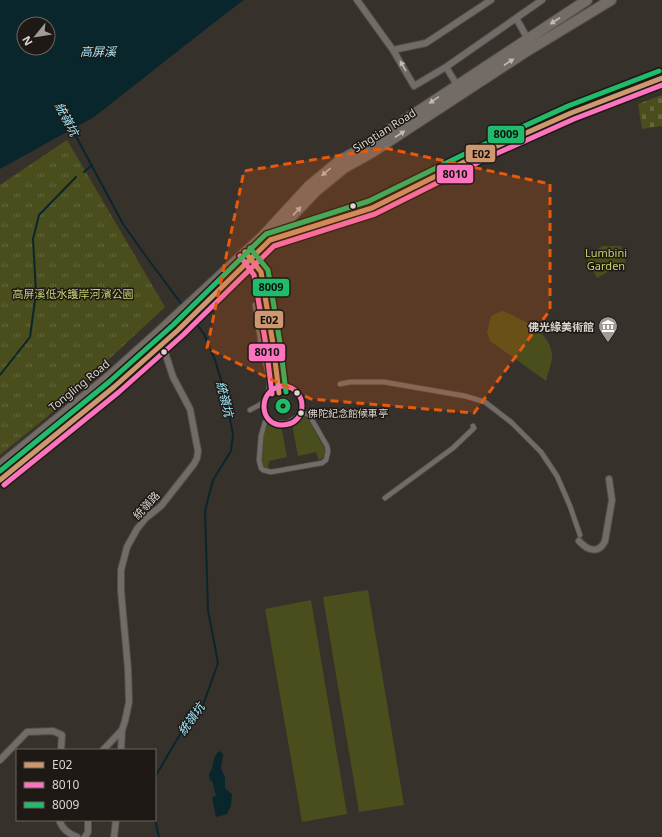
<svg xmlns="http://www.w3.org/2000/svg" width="662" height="837" viewBox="0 0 662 837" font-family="'Noto Sans','Noto Sans TC',sans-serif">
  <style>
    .green { fill: #4a4e1d }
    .cemetery { fill: url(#cemetery-stones) }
    .park { fill: url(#park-tufts) }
    .water { fill: #0a262d; fill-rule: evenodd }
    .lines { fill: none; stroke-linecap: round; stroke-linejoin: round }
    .stream { stroke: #0a262d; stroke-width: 2 }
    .pedestrian-casing { stroke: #534e49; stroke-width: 6 }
    .minor-casing { stroke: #534e49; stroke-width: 8 }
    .tertiary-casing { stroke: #534e49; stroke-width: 10 }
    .primary-casing { stroke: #534e49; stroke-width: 12 }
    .pedestrian { stroke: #706c68; stroke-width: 4.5 }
    .minor { stroke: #706c68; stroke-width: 6 }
    .tertiary { stroke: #706c68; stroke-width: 8 }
    .primary { stroke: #736b65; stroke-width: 10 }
    .bus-1-casing { stroke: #1e1915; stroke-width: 8 }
    .bus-2-casing { stroke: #1e1915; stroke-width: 8 }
    .bus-3-casing { stroke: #1e1915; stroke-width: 8 }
    .bus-1 { stroke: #cd976f; stroke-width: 5 }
    .bus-2 { stroke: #fc73be; stroke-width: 5 }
    .bus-3 { stroke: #20bc6c; stroke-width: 5 }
    .oneway { fill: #c2bab4 }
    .oneway2 { fill: #c1bbb5 }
    .marked { fill: #e8590c; fill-opacity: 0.2; stroke: #e8590c; stroke-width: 3; stroke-dasharray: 8 5; stroke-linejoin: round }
    .bus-dot { fill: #dcd5cf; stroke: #1e1915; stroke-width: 1.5 }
    .labels { text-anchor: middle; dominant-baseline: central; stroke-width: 3; stroke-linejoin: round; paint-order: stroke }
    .bus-label { font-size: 10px; fill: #dcd5cf; stroke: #1e1915; text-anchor: start }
    .street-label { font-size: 11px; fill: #dcd5cf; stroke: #1e1915 }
    .park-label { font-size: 11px; fill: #c7d36f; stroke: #1e1915 }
    .poi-label { font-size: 11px; font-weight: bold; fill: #dcd5cf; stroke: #1e1915; text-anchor: end }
    .water-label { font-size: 12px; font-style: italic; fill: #a2e9fc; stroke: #1e1915 }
    .line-badge { stroke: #1e1915; stroke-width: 1.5 }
    .pale-badge-label { font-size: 11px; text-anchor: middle; font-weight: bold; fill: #111 }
  </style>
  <defs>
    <pattern id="cemetery-stones" width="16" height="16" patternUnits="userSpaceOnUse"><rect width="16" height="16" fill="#4a4e1d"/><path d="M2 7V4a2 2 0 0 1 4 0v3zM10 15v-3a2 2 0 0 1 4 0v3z" fill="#64673d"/></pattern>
    <pattern id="park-tufts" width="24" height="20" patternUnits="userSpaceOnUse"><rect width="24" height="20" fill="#4a4e1d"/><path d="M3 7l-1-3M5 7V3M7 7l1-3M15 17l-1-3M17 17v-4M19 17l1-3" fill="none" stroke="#64673d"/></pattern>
  </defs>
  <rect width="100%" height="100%" fill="#37312c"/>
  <path class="green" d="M 603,246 L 621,246 L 626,262 L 597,278 L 588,261 L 591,253 Z
    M 503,311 C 521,319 550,331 552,354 C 553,361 547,375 546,381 L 490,341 L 487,332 L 491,316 L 497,313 Z
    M274 405a9 9 0 1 1 18 0a9 9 0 1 1-18 0Z
    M 303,416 L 308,419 L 323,446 L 325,451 L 323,458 L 319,460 L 316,452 L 298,456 L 292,424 Z
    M 269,424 L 281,426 L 287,457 L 269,461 L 268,469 L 263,467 C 262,464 261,464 261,461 C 260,454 264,427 269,424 Z
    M 368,590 L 404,805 L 359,812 L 323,597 Z
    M 311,600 L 347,814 L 302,822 L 265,609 Z"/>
  <path class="cemetery" d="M 662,95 L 662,126 L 642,129 L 638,104 Z"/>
  <path class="park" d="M 67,140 L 165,307 L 47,417 L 0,455 L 0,185 Z"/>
  <path class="water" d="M 0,0 L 244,0 L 220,18 L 94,117 L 0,169 ZM 24,24 L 48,24 L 48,48 L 24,48 Z
    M 220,751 L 223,754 L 221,768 L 225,778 L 225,788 L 232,794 L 231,806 L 227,814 L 216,817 L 212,797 L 216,796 L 212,780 L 210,781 L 209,774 C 215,767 211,756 220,751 Z"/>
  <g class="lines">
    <path class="stream" d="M 71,127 L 123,224 L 145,255 L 183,306
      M 84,172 L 92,165
      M 0,375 L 30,337 L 36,293 L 33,239 L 39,215 L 76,177
      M 155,777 L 182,731 L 203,705 L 218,663 L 208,610 L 205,511 L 213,480 L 231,451 L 233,434 L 224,390 L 215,360 L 204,334 L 193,319
      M 155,820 L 159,837"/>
    <g class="pedestrian-casing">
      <path id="pedestrian" d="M 340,384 L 350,382 L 384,382 L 465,396 L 485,402 L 511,422 L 541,452 L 557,476 L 570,506 L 580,535
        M 250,410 C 257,406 265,404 268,394 C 272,379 264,361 261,345 C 259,332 257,318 255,305
        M 304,413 L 309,415 L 311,418 L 327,446 L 328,451 L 326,460 L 322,463 L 271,472 L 263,470 L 261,468 L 259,460 L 261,436 L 265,422 L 269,420 L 277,423 L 287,423 Z
        M 385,498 L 453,448 L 474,428 L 473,426"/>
    </g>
    <g class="minor-casing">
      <path id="minor" d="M 357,0 L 393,50 L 414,86 L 446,67 L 457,85
        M 516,18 L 529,41
        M 393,50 L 426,43 L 491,0
        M 446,67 L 542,0
        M 579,541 C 588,551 599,554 605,541 L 612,500 L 609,479
        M 103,750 L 122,730
        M 121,750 L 122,730 L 125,721 L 129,702 L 128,669 L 121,591 L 121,570 L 127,547 L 137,529 L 145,519 L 161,506 L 194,464 L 197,458 L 198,451 L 190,409 L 173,377 L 162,343
        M 0,760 L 27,732 L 53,731 L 62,735 L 61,750
        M 59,820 C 63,830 68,833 77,837
        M 85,837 L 88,832 L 88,820
        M 114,837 L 116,820"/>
    </g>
    <g class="tertiary-casing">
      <path id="tertiary" d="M 269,239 L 270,240 L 372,208 L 488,150 L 571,113 L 662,78"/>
    </g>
    <g class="primary-casing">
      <path id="primary" d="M 0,466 L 108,378 L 156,335 L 263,236 L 309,186 L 339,161 L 367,145 L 587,0
        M 0,480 L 114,387 L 178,330 L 251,259 L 316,191 L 344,168 L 371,153 L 527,51 L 611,0"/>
    </g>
    <use href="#pedestrian" class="pedestrian"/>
    <use href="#minor" class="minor"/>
    <use href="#tertiary" class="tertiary"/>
    <use href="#primary" class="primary"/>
    <g class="bus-1-casing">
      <path id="bus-1" d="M 245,252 L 261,272 L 273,344 L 279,393
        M 0,480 L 114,387 L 178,330 L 270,240 L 372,208 L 488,150 L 571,113 L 662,78"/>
    </g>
    <g class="bus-2-casing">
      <path id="bus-2" d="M 240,256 L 254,275 L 266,345 L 272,394
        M 282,386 C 257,390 259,425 282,425 C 309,425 308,387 283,386
        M 4,485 L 119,392 L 183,335 L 274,246 L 375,214 L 491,156 L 574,119 L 662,85"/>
    </g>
    <g class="bus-3-casing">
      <path id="bus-3" d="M 250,248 L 268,270 L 280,343 L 286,392
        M278 406a5 5 0 1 1 10 0a5 5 0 1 1-10 0Z
        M 0,471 L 109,382 L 173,325 L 266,234 L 369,201 L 485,144 L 568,106 L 659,71"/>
    </g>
    <use href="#bus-1" class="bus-1"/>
    <use href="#bus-2" class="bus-2"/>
    <use href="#bus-3" class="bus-3"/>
  </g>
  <defs><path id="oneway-solid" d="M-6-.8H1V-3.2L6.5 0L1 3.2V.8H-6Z"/></defs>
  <g class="oneway">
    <use href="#oneway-solid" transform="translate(555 21) rotate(147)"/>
    <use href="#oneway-solid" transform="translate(509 62) rotate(-33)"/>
    <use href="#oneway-solid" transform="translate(434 100) rotate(146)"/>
    <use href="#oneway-solid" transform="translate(400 134) rotate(-33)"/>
    <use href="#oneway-solid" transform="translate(326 172) rotate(140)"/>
    <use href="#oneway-solid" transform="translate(297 211) rotate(-47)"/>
  </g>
  <use class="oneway2" href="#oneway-solid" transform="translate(403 66) rotate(-120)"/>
  <path class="marked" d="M 385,148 L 550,184 L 550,310 L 474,413 L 311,399 L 207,348 L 244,171 Z"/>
  <defs>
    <g id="museum-pin" transform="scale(1)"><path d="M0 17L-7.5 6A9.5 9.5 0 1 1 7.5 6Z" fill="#a29c96" stroke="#1e1915"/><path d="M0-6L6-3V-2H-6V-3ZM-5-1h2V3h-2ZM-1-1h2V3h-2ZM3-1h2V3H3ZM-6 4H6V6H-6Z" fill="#fff"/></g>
  </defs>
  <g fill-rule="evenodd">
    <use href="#museum-pin" x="608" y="326"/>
  </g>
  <g class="bus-dot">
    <circle cx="353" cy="206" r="3.5"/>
    <circle cx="164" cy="352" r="3.5"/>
    <circle cx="297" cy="393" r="3.5"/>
    <circle cx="301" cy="413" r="3.5"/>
  </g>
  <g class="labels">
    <g class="bus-label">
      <text x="308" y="413">佛陀紀念館候車亭</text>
    </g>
    <g class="street-label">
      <text transform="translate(384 130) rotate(-32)">Singtian Road</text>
      <text transform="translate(79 385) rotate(-39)">Tongling Road</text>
      <text transform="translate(146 505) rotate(-47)">統嶺路</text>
    </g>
    <g class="park-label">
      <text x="606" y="252">Lumbini<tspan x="606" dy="13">Garden</tspan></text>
      <text x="73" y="293">高屏溪低水護岸河濱公園</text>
    </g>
    <g class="poi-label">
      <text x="594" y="326">佛光緣美術館</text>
    </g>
    <g class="water-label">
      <text x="98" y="51">高屏溪</text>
      <text transform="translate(67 119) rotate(62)">統嶺坑</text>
      <text transform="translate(225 399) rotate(76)">統嶺坑</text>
      <text transform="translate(191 719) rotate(-55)">統嶺坑</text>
    </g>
  </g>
  <g class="line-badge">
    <rect x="487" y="125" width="38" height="19" rx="4" fill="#20bc6c"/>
    <rect x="465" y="144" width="31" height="19" rx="4" fill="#cd976f"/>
    <rect x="436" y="164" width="38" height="20" rx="4" fill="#fc73be"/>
    <rect x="252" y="278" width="38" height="19" rx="4" fill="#20bc6c"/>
    <rect x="254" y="310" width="30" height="19" rx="4" fill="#cd976f"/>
    <rect x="248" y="343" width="38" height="19" rx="4" fill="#fc73be"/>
  </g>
  <g class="pale-badge-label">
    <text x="506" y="138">8009</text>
    <text x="481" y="158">E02</text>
    <text x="455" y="178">8010</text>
    <text x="271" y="291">8009</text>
    <text x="269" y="324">E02</text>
    <text x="267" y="356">8010</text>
  </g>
  <rect x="16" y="749" width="140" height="72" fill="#1e1915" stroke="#6a645f"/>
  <rect x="24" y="762" width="20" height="6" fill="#cd976f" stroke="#6a645f"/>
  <text x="52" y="769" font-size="12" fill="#dcd5cf">E02</text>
  <rect x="24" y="782" width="20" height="6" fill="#fc73be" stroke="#6a645f"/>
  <text x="52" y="789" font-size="12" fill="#dcd5cf">8010</text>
  <rect x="24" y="802" width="20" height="6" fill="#20bc6c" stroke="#6a645f"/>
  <text x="52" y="809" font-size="12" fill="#dcd5cf">8009</text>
  <g transform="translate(36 36) rotate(240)"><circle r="19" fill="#1e1915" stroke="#6a645f"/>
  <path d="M0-3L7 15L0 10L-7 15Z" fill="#a29c96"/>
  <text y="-6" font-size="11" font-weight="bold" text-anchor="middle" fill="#dcd5cf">N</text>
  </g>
</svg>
